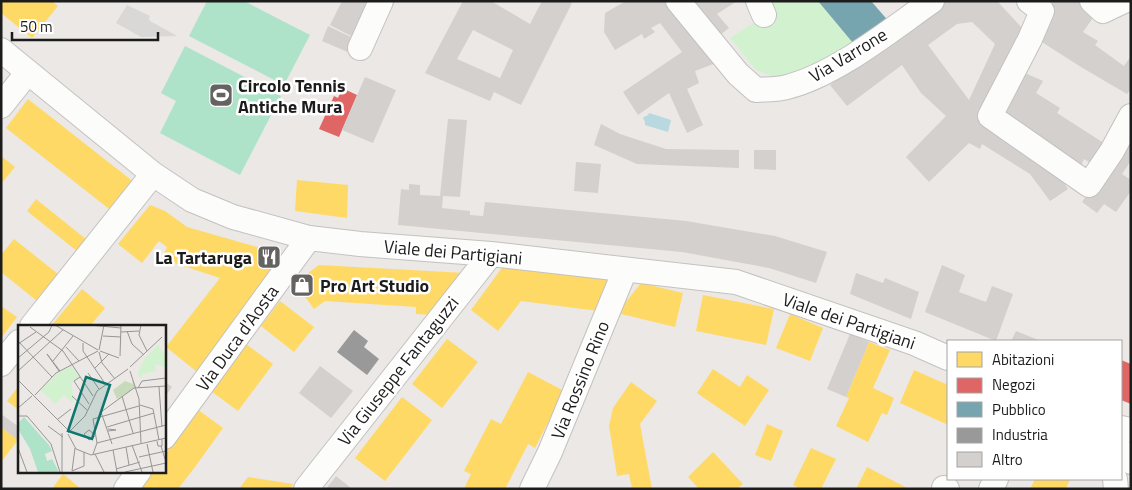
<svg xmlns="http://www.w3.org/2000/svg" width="1132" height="490" viewBox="0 0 1132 490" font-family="'Titillium Web',sans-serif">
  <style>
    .religious { fill: #d9d8d6 }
    .park { fill: #d2f2cf }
    .pitch { fill: #aee3ca }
    .water { fill: #b7d9df }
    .homes { fill: #ffd966 }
    .shops { fill: #e06666 }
    .public { fill: #76a5af }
    .industry { fill: #999 }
    .building { fill: #d3d0ce; fill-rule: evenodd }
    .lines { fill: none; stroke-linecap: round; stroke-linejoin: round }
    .minor-casing { stroke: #c3c2c1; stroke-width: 26 }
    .minor { stroke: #fcfcfb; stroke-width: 24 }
    .labels { text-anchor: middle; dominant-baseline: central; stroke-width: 5; stroke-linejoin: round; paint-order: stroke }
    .street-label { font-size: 18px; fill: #1c1c1c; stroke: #fff }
    .poi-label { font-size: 18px; font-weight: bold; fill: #1c1c1c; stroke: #fff; text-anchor: start }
    .inset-road { fill: none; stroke: #989695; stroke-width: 1 }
    .view { fill: #0f766e; fill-opacity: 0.15; stroke: #0f766e; stroke-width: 2.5 }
    .inset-edge { fill: none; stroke: #1c1c1c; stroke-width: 2.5 }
  </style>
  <rect width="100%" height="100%" fill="#ebe8e5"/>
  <path class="religious" d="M 127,5 L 150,16 L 149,19 L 150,21 L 177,36 L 141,37 L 116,23 Z"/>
  <path class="park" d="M 758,1 L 818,1 L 858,49 L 791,80 L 774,77 L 756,70 L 730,38 L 764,16 Z"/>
  <path class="pitch" d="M 207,1 L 244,1 L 310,35 L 284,85 L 189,36 Z
    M 185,46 L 281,96 L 240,175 L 160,133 L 176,101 L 161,93 Z"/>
  <path class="water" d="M 649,113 L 671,120 L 668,132 L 645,125 L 645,122 L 643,118 L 644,117 L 648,115 Z"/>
  <path class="homes" d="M 1,1 L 52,1 L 58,6 L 32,38 L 1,13 Z
    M 28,99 L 135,183 L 113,212 L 6,128 Z
    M 1,156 L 15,167 L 1,184 Z
    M 297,180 L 348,185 L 347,218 L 295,211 Z
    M 36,199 L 87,240 L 78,252 L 27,211 Z
    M 150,205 L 165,211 L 187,227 L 278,253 L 282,262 L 197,372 L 166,347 L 220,278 L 162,259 L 167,247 L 159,241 L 142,263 L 118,244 Z
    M 14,239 L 58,274 L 37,301 L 1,272 L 1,255 Z
    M 319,265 L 465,273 L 434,315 L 416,314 L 416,307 L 325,301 L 314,309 L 295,283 Z
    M 504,265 L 619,279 L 606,312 L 521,301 L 498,331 L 471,310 Z
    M 641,283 L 683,293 L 675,327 L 617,313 Z
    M 82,289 L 105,308 L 91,325 L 92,326 L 51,326 Z
    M 703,295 L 774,309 L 766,345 L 696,331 Z
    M 280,301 L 314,327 L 294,352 L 261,326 Z
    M 1,306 L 17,317 L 1,338 Z
    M 790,314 L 823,328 L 810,361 L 776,348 Z
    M 447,339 L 478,362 L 442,408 L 412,384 Z
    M 869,342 L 890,350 L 873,388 L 894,398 L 887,415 L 882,413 L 868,442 L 836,426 L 849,398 L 846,397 Z
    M 246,344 L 273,364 L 238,411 L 211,391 Z
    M 713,369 L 740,387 L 747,375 L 769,390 L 745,426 L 697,393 Z
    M 914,370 L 948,385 L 948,425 L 900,403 Z
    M 528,372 L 564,391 L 535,448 L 528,444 L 505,489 L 464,489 L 471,474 L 464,471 L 491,419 L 501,424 Z
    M 631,382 L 657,401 L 640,424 L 652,489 L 632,489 L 629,474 L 617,476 L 609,426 L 613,408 Z
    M 19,386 L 19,410 L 7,401 Z
    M 402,397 L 432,420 L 385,481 L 355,458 Z
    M 197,409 L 223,428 L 195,467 L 178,489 L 139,489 L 152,471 L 164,471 L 164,456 Z
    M 767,424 L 783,431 L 771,461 L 755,455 Z
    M 1,427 L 18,440 L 1,462 Z
    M 811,448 L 836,459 L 821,489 L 801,489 L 793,485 Z
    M 713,452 L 743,484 L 737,489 L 699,489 L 688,477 Z
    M 867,467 L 909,489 L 856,489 Z
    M 63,474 L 81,489 L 52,489 Z
    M 248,477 L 293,484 L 290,489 L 239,489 Z
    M 1035,479 L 1070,479 L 1066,489 L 1030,489 Z"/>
  <path class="shops" d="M 342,88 L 357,95 L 339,137 L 319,129 L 334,96 L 338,98 Z
    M 1121,360 L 1131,364 L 1131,404 L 1121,400 Z"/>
  <path class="public" d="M 818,1 L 871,1 L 891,24 L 858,49 Z"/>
  <path class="industry" d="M 354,330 L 368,341 L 364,347 L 379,359 L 367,375 L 337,352 Z"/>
  <path class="building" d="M 342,1 L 371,1 L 357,39 L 330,25 Z
    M 463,1 L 491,1 L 530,24 L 542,1 L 567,1 L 572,3 L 521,105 L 494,92 L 490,101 L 425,73 ZM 473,30 L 513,50 L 500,78 L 457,59 Z
    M 626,1 L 668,1 L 716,63 L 695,71 L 699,83 L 687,89 L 703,125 L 687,133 L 669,93 L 638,115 L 623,92 L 682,52 L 660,23 L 651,28 L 655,32 L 644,39 L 642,34 L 615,50 L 604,32 L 605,13 Z
    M 683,1 L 737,1 L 717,14 L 729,28 L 715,39 Z
    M 997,1 L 1023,29 L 983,117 L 1050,162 L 1068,189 L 1050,201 L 1030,174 L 982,144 L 980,149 L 969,143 L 929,182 L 906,157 L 946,116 L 921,93 L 902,65 L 847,106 L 830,85 L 943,2 ZM 972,22 L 995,44 L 969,100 L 928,45 L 957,24 Z
    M 1054,1 L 1085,1 L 1097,12 L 1083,32 L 1098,41 L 1095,45 L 1124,66 L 1131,56 L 1131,90 L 1127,94 L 1081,67 L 1034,37 L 1044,13 Z
    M 328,26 L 357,40 L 350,53 L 322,41 Z
    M 1018,70 L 1043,81 L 1036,93 L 1060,108 L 1057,113 L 1110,147 L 1097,167 L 1084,159 L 1080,168 L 996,115 Z
    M 365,77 L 396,90 L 373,143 L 342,130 Z
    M 448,119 L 467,120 L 460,197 L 443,196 L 442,208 L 470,211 L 470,215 L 483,216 L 485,202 L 686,221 L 775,236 L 827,252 L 816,283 L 769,268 L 682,252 L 398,225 L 401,189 L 409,190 L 409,184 L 420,185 L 420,195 L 440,196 Z
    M 601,124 L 620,134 L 666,149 L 739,150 L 739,168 L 637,164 L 594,145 Z
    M 1131,131 L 1131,161 L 1122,174 L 1131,180 L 1131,191 L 1116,212 L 1104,204 L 1097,213 L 1082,202 Z
    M 754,150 L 776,150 L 776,170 L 754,169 Z
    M 576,162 L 601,164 L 598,193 L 574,191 Z
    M 942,265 L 965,275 L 959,292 L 986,302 L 992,286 L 1013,294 L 996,341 L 925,312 Z
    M 856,273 L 883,283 L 885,278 L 919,292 L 911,319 L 850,294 Z
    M 1016,331 L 1041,341 L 1011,341 Z
    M 850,334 L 869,342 L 846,397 L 827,389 Z
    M 320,366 L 353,391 L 331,418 L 299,393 Z
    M 164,381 L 172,387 L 164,398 Z
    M 1,414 L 19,427 L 19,441 L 1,427 Z
    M 336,476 L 352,489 L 326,489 Z"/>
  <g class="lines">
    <g class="minor-casing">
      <path id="minor" d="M 678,1 L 738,74 L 756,90 C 766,89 777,90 787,87 C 837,74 889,31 932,1
        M 758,1 L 764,15
        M 1029,1 L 1042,11 L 1030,39 L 990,116 L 1089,185 L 1112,151 L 1131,116
        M 1092,1 L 1103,11 L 1124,1
        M 360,48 L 381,1
        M 1,50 L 153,174 L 192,200 L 233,217 L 309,238 L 360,244 L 491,254 L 736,282 L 914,343 L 948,358
        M 1,106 L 28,72
        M 32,326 L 153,174
        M 1,364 L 19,342
        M 1121,428 L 1131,430
        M 164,437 L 309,238
        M 1121,451 L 1131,462
        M 1115,479 L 1116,489
        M 944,488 L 947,489
        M 126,489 L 139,471
        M 306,489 L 491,254
        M 532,489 L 550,452 L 625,270
        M 991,489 L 996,479"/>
    </g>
    <use href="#minor" class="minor"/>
  </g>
  <defs>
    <g id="stadium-square" transform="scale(1.25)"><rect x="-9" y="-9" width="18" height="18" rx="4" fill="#646362" stroke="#fff"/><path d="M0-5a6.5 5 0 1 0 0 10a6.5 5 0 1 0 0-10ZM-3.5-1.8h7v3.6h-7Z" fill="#fff"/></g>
    <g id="restaurant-square" transform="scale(1.25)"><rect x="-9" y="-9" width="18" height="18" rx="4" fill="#646362" stroke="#fff"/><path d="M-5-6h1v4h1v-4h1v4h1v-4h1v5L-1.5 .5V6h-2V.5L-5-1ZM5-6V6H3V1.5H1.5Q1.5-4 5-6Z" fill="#fff"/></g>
    <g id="shop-square" transform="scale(1.25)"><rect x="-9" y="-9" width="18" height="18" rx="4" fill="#646362" stroke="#fff"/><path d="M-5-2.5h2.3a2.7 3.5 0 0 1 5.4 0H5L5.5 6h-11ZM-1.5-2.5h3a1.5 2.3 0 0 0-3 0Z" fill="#fff"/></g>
  </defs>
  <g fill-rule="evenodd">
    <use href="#stadium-square" x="221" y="95"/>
    <use href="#restaurant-square" x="269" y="257"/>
    <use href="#shop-square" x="302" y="285"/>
  </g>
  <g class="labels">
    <g class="street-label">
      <text transform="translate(848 55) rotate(-31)">Via Varrone</text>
      <text transform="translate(453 252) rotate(5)">Viale dei Partigiani</text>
      <text transform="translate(849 321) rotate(19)">Viale dei Partigiani</text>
      <text transform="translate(237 338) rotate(-54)">Via Duca d'Aosta</text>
      <text transform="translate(398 371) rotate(-52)">Via Giuseppe Fantaguzzi</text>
      <text transform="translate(580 380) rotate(-68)">Via Rossino Rino</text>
    </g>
    <g class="poi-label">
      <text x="238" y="85">Circolo Tennis<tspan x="238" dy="21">Antiche Mura</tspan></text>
      <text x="252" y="257" text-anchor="end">La Tartaruga</text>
      <text x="320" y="285">Pro Art Studio</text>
    </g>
  </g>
  <g transform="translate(18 325)">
    <rect width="148" height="148" fill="#ebe8e5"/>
    <path d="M 114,54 L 118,62 L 99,74 L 95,65 L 107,56 L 115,59 Z" fill="#c7dab9"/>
    <path d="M 140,20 L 147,30 L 147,42 L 137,39 L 138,46 L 125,49 L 122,53 L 119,49 L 126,34 ZM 53,41 L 61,52 L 53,58 L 56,75 L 54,77 L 46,70 L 37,79 L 23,65 L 40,48 Z" fill="#d2f2cf"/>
    <path d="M 6,92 L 31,120 L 34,126 L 27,129 L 29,136 L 34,134 L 41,147 L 20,147 L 12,124 L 0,104 L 0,98 Z" fill="#aee3ca"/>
    <path class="inset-road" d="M 37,0 L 80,25M 72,0 L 103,3M 123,0 L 121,10 L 129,26M 12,2 L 45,26 L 75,71M 109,6 L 114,19 L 126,30M 103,7 L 121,6M 85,11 L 103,12M 0,16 L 34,52M 65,18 L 65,26 L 88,60M 0,19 L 18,7M 48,22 L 61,36M 81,25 L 86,0M 82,26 L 101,33M 81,27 L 84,38 L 97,54M 102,31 L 103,0M 0,33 L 31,7 L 34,0M 35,36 L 55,11M 112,42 L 144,12M 77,43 L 91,29M 0,46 L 45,5M 41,46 L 29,29 L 42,46M 112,46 L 121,74 L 123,118M 70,48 L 81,64M 62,52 L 56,56 L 71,79M 0,55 L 49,104M 141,62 L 144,102M 120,63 L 124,56 L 148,53M 17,70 L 38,48 L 80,26M 54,71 L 69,85M 104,71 L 115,108M 122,80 L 135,84 L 141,115M 0,83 L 14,71M 0,91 L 9,91 L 33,119 L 42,147M 40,94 L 53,84M 30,101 L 45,112M 89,102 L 136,88M 90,104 L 98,105 L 90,106M 50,108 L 67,91 L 79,66 L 110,44M 50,109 L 58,124 L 73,130 L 148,113M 76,109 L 71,105 L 66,109 L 71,115 L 77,111M 139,116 L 140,121 L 144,121 L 144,114M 79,118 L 148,100M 94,119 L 83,87 L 116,63 L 148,61M 129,119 L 135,147M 114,120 L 124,147M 143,121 L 148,137M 108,122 L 111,140M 0,123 L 9,147M 95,125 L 99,147M 75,129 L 79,118 L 75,94 L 121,81M 77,129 L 86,147M 121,132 L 148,126M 98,144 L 122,137M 54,146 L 66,141 L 66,127M 54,146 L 57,123M 44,147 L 44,108M 107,147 L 148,138"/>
    <path class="view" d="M 68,52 L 92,60 L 74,114 L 50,106 Z"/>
    <rect width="148" height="148" class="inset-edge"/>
  </g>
  <rect width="1132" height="490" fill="none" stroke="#1c1c1c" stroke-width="5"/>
  <rect x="947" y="340" width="175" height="140" fill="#ffffff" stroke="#a4a4a4"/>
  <rect x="957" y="352" width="25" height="15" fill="#ffd966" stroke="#a4a4a4"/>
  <text x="992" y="365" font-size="15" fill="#1c1c1c">Abitazioni</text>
  <rect x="957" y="378" width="25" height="15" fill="#e06666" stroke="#a4a4a4"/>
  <text x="992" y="390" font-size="15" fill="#1c1c1c">Negozi</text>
  <rect x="957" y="402" width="25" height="15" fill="#76a5af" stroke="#a4a4a4"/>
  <text x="992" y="415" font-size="15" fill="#1c1c1c">Pubblico</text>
  <rect x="957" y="428" width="25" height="15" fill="#999999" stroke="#a4a4a4"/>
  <text x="992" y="440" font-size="15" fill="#1c1c1c">Industria</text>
  <rect x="957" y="452" width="25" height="15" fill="#d3d0ce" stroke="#a4a4a4"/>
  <text x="992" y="465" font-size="15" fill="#1c1c1c">Altro</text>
  <path d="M12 32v8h146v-8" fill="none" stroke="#1c1c1c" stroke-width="2.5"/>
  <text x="20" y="32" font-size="15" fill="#1c1c1c" stroke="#ffffff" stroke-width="4" paint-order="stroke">50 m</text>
</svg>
